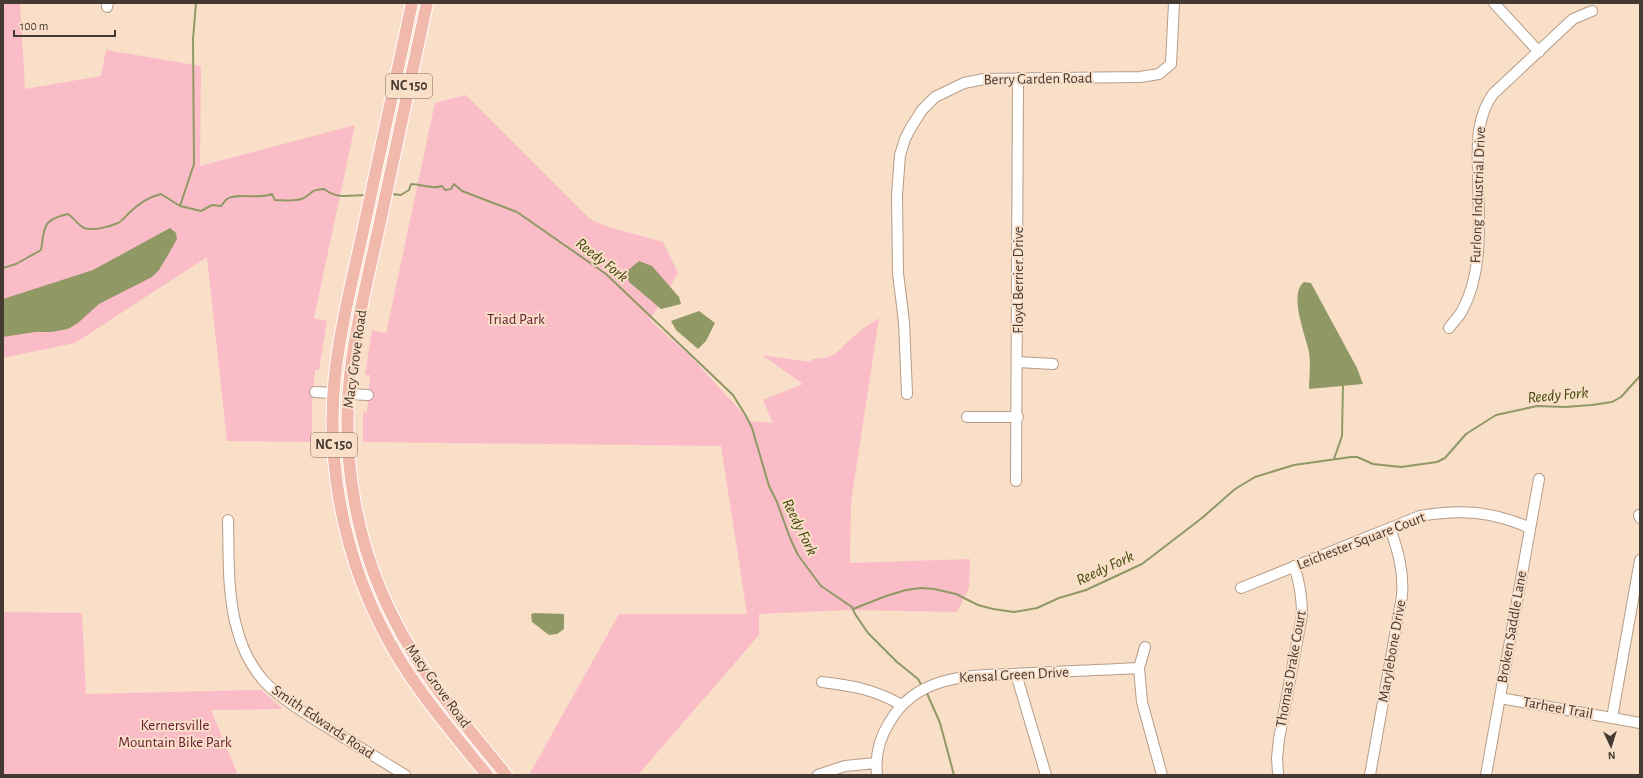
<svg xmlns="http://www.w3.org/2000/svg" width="1643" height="778" viewBox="0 0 1643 778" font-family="'Alegreya Sans',sans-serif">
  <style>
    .green { fill: #fabdc8 }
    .water { fill: #909965 }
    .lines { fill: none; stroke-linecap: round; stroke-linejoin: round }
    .stream { stroke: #909965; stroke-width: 2 }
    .minor-casing { stroke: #b69d88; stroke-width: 12 }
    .major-casing { stroke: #fff; stroke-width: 14 }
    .minor { stroke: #fff; stroke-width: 10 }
    .major { stroke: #f1b9ac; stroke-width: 12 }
    .labels { text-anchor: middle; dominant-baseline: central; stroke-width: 4; stroke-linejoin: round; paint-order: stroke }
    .shield { fill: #f9dec8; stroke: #7b6b5e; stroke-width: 1 }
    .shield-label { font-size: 14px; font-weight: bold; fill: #453a31 }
    .street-label { font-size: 15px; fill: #453a31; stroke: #f9dec8 }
    .park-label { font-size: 15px; fill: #682134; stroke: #f9dec8 }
    .water-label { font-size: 16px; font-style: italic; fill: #3f4607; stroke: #f9dec8 }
  </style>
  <rect width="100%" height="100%" fill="#f9dec8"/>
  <path class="green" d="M 3,3 L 20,3 L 25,89 L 101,76 L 106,50 L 201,66 L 200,166 L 355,125 L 314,318 L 327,321 L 319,370 L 315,370 L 312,406 L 312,442 L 227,441 L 207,257 L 75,343 L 3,358 Z
    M 466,95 L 590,219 L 608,227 L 663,242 L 678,273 L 650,320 L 690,356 L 750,421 L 773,423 L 763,400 L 803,384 L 762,355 L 811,362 L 812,359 C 836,359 838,350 854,336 C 862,329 871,323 879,318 L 851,502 L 850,563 L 970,559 L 969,588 L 957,612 L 851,610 L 759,614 L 759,635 L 638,775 L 529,775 L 619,614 L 747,614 L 721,446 L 363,442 L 363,413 L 367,412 L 370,375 L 365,375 L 372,330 L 386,333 L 435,103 Z
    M 3,612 L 82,613 L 86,694 L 261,690 L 283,709 L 211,710 L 238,775 L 3,775 Z"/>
  <path class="water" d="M 170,228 L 176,233 L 177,239 L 168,255 L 159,270 L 152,277 L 99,304 L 78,323 L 68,329 L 51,332 L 35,332 L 3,337 L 3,299 L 93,270 Z
    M 639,261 L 652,266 L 679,297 L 681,304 L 661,309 L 629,282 L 626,272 Z
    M 1304,282 L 1311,283 L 1357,368 L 1363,384 L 1309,389 C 1309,378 1311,364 1309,352 C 1306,336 1288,294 1304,282 Z
    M 699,311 L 715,323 L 706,341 L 698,349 L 676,330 L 671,321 Z
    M 535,613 L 564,614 L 564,629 L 557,634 L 549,635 L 532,622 L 531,614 Z"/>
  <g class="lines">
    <path class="stream" d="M 391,194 L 401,195 L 409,190 L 411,184 C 422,184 432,190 442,186 L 445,190 L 451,189 L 454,184 L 462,191 L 517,212 L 606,274 L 733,395 L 746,416 L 752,428 L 769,486 L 777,502 L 790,538 L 798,555 L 821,586 L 852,607 L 855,614 L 868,633 L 897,662 L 918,679 L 922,686
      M 180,206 L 194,164 L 193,39 L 196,3
      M 3,268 L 16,264 L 41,250 C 45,228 41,220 68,214 C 74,218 78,225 84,228 C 93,231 109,227 118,223 C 122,221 126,216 129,213 C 138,204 149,197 161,194 L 180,206 L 201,211 L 212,205 L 221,206 C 223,204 225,200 227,199 C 239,192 257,200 272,194 L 275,200 C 283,200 296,202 304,198 C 313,192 311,190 324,189 C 338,200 351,195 366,195
      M 1334,459 L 1342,436 L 1343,384
      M 853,609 L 886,596 L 906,590 L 921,588 L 934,589 L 956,594 L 978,605 L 993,609 L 1014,612 L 1037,608 L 1059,598 L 1086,590 L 1142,564 L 1202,518 L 1235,489 L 1255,477 L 1294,465 L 1351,457 L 1357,457 L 1373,464 L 1401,467 L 1437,462 L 1445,458 L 1466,434 L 1496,415 L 1537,406 L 1565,407 L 1592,405 L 1612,402 L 1621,397 L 1640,376
      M 926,691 L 940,723 L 954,775"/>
    <g class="minor-casing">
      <path id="minor" d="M 1494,3 L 1539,52
        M 107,7 L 108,3
        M 1449,328 C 1453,322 1459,317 1462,311 C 1485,269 1478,216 1478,170 C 1477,143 1477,116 1493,94 L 1573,19 L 1592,11
        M 1018,362 L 1053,364
        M 315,392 L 334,393
        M 349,394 L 368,395
        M 907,394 L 904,322 L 898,273 L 897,195 L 900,155 L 905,139 L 910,129 L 922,110 L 935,97 L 964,83 L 984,79 L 1140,77 L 1159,74 L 1171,64 L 1174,3
        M 967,417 L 1018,417
        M 1016,481 L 1018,78
        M 1639,515 L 1640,518
        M 228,520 C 229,555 227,594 237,629 C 242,648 250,665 263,680 C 277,695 294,706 311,717 C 342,737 374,756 405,775
        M 1241,588 L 1420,516 C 1460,509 1492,511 1530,528
        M 1145,647 L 1139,668 L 1142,702 L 1162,775
        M 1016,674 L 1046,775
        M 822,682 C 854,686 873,689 902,705
        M 1500,698 L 1640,723
        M 1612,718 L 1640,560
        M 1278,773 L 1277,758 L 1279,739 L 1302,615 C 1302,598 1300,583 1294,566
        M 818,775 L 845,766 L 876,763
        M 877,775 C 875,756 879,739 889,723 C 919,670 979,676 1033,673 C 1068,671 1103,670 1139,668
        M 1370,775 L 1402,596 C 1404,571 1398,551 1390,528
        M 1486,775 L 1539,479"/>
    </g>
    <g class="major-casing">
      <path id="major" d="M 412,3 C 397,74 381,146 366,217 C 355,269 341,322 335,375 C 326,459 342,548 380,624 C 407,680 448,727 487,775
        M 427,3 C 411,76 396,149 380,222 C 369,273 356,324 350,376 C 341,457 356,544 393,617 C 422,676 465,724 506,775"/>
    </g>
    <use href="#minor" class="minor"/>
    <use href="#major" class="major"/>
  </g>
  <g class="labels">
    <g class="shield">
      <rect x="386" y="74" width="46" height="24" rx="3"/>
      <rect x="311" y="433" width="46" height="24" rx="3"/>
    </g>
    <g class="shield-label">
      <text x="409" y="86">NC 150</text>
      <text x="334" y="445">NC 150</text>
    </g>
    <g class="street-label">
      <text transform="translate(1038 79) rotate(-1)">Berry Garden Road</text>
      <text transform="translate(1478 195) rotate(-88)">Furlong Industrial Drive</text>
      <text transform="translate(1018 280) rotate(-90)">Floyd Berrier Drive</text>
      <text transform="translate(355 359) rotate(-82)">Macy Grove Road</text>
      <text transform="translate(1361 541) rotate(-21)">Leichester Square Court</text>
      <text transform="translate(1512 627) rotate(-80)">Broken Saddle Lane</text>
      <text transform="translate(1392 651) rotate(-80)">Marylebone Drive</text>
      <text transform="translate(1291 669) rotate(-80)">Thomas Drake Court</text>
      <text transform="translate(1014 675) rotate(-3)">Kensal Green Drive</text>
      <text transform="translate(438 686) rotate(54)">Macy Grove Road</text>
      <text transform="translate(1558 708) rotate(10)">Tarheel Trail</text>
      <text transform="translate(323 722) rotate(34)">Smith Edwards Road</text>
    </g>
    <g class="park-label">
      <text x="516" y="319">Triad Park</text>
      <text x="175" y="725">Kernersville<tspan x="175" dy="17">Mountain Bike Park</tspan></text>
    </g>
    <g class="water-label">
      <text transform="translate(602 260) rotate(38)">Reedy Fork</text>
      <text transform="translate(1558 395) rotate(-5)">Reedy Fork</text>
      <text transform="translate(800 527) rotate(64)">Reedy Fork</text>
      <text transform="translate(1105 568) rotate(-25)">Reedy Fork</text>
    </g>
  </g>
  <rect width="1643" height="778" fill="none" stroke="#453a31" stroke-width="8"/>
  <g transform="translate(1611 746) rotate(176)" stroke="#f9dec8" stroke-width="3" paint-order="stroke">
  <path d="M0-3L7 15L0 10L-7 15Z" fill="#453a31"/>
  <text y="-6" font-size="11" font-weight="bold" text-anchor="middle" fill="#453a31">N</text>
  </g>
  <path d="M14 30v6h101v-6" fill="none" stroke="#453a31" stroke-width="2"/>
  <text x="20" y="30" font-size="12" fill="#453a31" stroke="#f9dec8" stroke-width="3" paint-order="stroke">100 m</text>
</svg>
